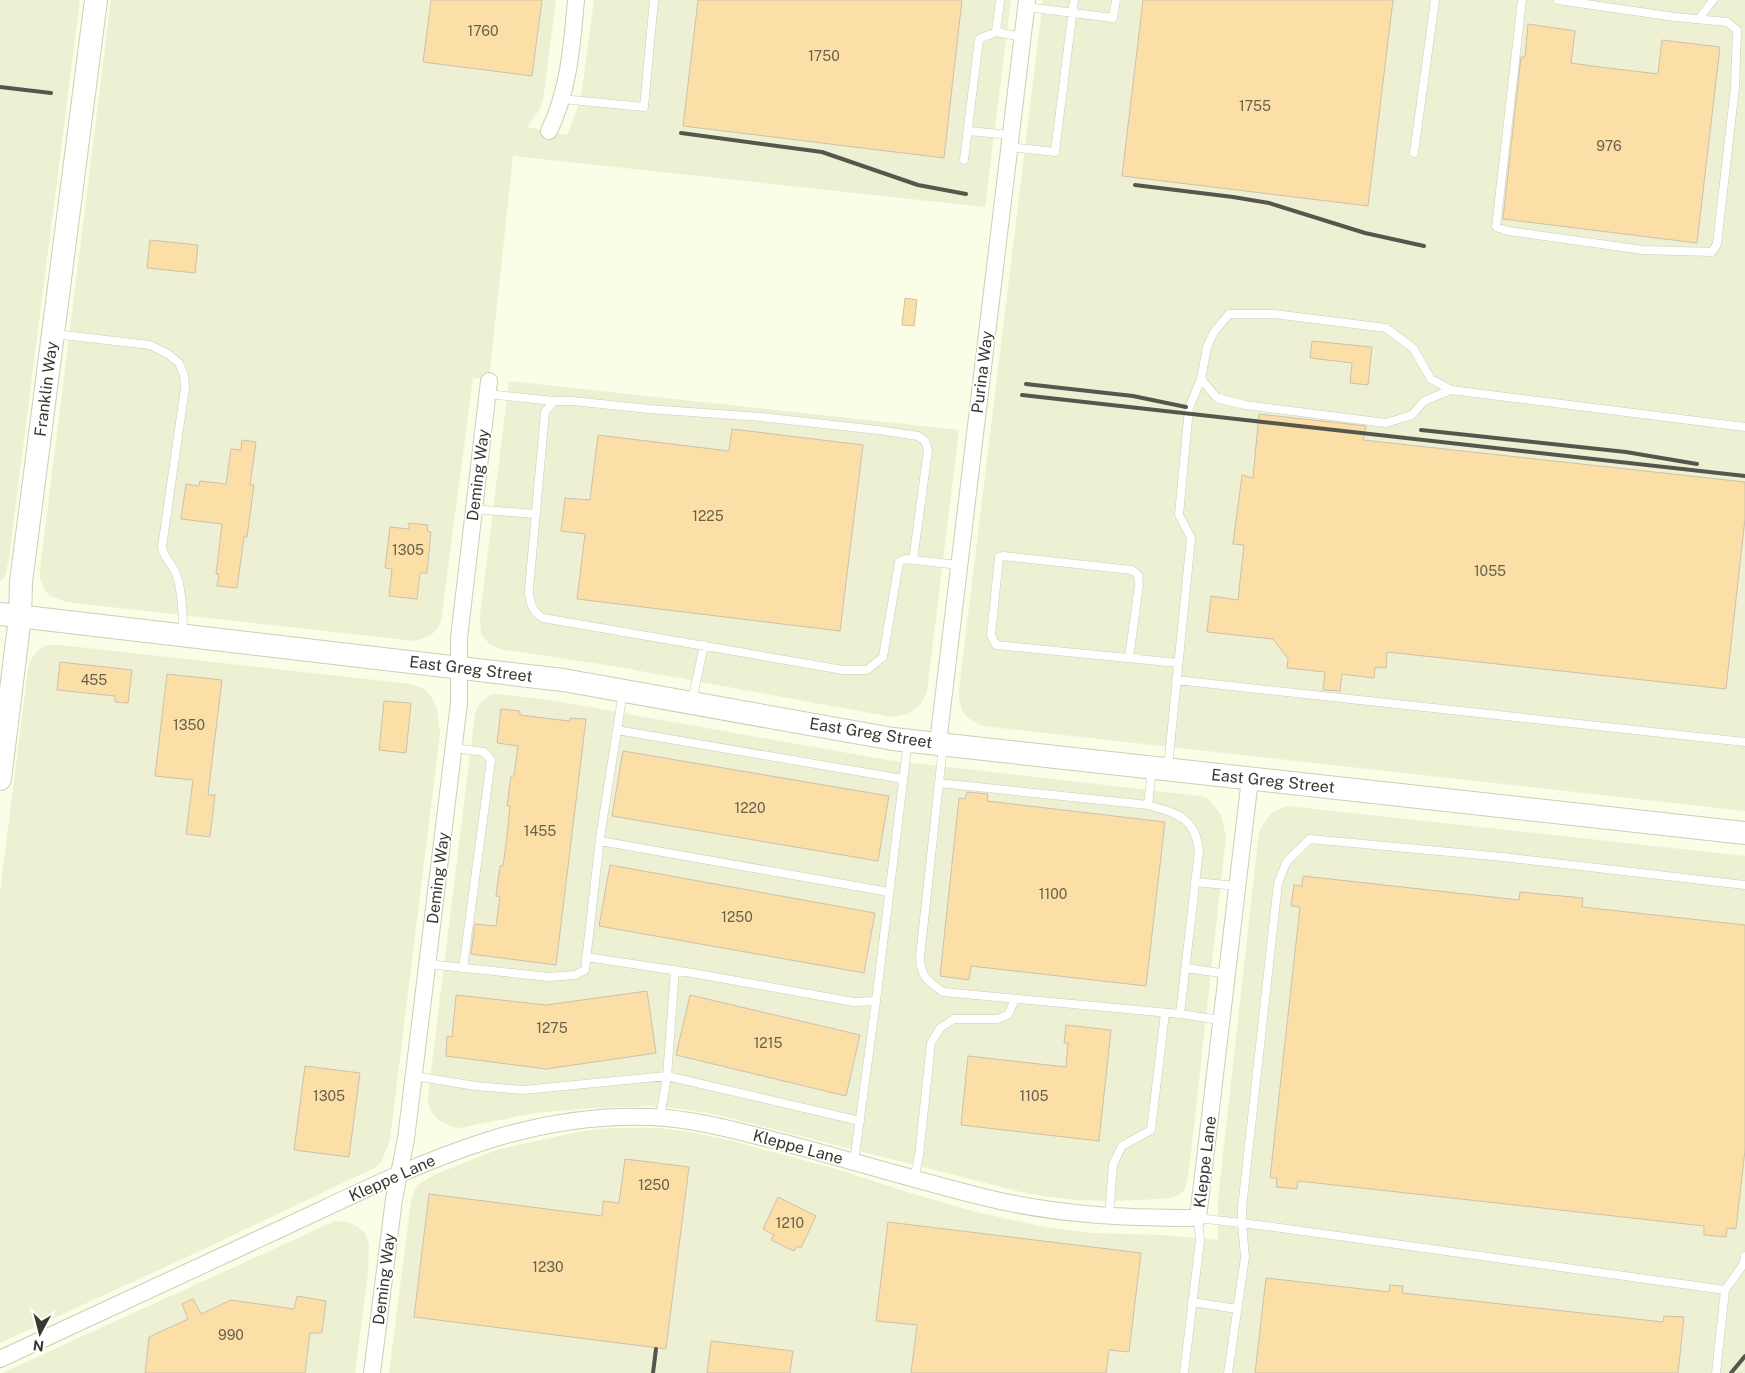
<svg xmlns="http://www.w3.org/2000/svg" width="1745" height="1373" viewBox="0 0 1745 1373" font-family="'Public Sans',sans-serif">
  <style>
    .built { fill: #edf0d3 }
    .building { fill: #fcdea7; stroke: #ccc1ae }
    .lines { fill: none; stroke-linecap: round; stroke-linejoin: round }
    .lane-casing { stroke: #ccceb9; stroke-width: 9 }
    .street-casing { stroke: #ccceb9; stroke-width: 18 }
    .secondary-casing { stroke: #ccceb9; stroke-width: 24 }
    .lane { stroke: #fff; stroke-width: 8 }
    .street { stroke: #fff; stroke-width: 16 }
    .secondary { stroke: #fff; stroke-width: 22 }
    .rail { stroke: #56574c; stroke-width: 4 }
    .labels { text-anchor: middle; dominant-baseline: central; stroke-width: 4; stroke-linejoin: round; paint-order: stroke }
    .number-label { font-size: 14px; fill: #68624d }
    .street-label { font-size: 16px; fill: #37382f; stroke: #fff }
  </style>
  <rect width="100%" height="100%" fill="#fbfde6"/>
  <path class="built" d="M 0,0 L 80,0 L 9,558 L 5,577 L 0,581 Z
    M 111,0 L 556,0 L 543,101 L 538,112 L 527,127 L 567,135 L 578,107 L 582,90 L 594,0 L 1011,0 L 985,207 L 513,156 L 489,379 L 473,378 L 441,621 L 438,628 L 431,635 L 416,641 L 66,602 L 50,596 L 44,588 L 40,578 L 40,569 Z
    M 1043,0 L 1745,0 L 1745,811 L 983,726 L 974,722 L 967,717 L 962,710 L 959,699 L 959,689 Z
    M 509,381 L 959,430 L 927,691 L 921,704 L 908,714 L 892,717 L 613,666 L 499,649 L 489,644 L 481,633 L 480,616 Z
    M 48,645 L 60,645 L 411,684 L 424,689 L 432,698 L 437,709 L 440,733 L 390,1139 L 382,1161 L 374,1168 L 206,1248 L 0,1343 L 0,892 L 28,668 L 32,658 L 38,650 Z
    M 497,694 L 549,700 L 887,760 L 1200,796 L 1208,798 L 1221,815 L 1226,836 L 1189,1171 L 1185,1189 L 1179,1195 L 1171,1198 L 1141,1200 L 1105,1201 L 1075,1200 L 1045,1196 L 1021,1192 L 722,1116 L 690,1110 L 652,1106 L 592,1108 L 535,1113 L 459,1128 L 450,1126 L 440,1121 L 432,1113 L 428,1103 L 428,1096 L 475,714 L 478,706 L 483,700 L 490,695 Z
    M 1287,806 L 1745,856 L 1745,1373 L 389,1373 L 411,1201 L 417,1185 L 434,1175 L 499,1149 L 583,1131 L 609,1128 L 658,1128 L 685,1131 L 733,1141 L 836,1169 L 907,1192 L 976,1212 L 1045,1227 L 1092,1233 L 1162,1235 L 1218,1240 L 1218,1199 L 1258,839 L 1260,829 L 1271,813 Z
    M 335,1221 L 350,1223 L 358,1227 L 365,1233 L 369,1244 L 368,1273 L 355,1373 L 2,1373 Z"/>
  <path class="building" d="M 431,0 L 542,0 L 532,76 L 423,62 Z
    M 698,0 L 962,0 L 944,158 L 683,126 Z
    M 1143,0 L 1393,0 L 1368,206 L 1122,176 Z
    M 1528,24 L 1575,31 L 1571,63 L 1592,66 L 1658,74 L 1662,40 L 1720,47 L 1697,243 L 1503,219 L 1521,57 L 1525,57 Z
    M 150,240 L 198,245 L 195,273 L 147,268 Z
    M 905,298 L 917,300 L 914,326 L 902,325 Z
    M 1312,341 L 1372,347 L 1368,385 L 1350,383 L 1352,363 L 1310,358 Z
    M 1259,414 L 1366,426 L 1363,440 L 1745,482 L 1745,519 L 1726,689 L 1387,652 L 1386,668 L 1375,667 L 1374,678 L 1342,674 L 1340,691 L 1323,690 L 1325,672 L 1287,668 L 1288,659 L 1273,639 L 1207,632 L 1211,596 L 1238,600 L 1244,545 L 1233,544 L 1242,475 L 1253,478 Z
    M 732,429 L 863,445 L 840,631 L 577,599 L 585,534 L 561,531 L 565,498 L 590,500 L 598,435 L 729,451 Z
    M 242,440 L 256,442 L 250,485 L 254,485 L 247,537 L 244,537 L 237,588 L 217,586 L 219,574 L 216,574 L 222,524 L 181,519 L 186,484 L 199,486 L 200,481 L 226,484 L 231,449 L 241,450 Z
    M 409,523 L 428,525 L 427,531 L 431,532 L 427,573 L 420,573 L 417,599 L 389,596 L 392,569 L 385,568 L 390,527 L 409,529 Z
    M 60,662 L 132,670 L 128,703 L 115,702 L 115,696 L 57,690 Z
    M 167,674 L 222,680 L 208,795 L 215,795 L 210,837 L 186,834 L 193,780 L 155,776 Z
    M 384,701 L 411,703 L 406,753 L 379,750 Z
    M 501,709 L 520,711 L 520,715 L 569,721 L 570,718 L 586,719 L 556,965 L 471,954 L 475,924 L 496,926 L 500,897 L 496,896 L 500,866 L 503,866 L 506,844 L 510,806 L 507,806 L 511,776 L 514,776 L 518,746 L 497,743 Z
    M 623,751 L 889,796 L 878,861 L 612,816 Z
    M 967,792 L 988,794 L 987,801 L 1165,822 L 1146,986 L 971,966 L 969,980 L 940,976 L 959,798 L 965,799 Z
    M 610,865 L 875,913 L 864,973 L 599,926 Z
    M 1303,876 L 1519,900 L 1520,892 L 1583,898 L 1582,907 L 1745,925 L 1745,1150 L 1736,1229 L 1727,1228 L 1726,1237 L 1704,1235 L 1704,1226 L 1298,1181 L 1297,1189 L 1276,1187 L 1277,1178 L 1270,1178 L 1300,907 L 1291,906 L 1294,885 L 1302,886 Z
    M 647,991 L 656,1053 L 546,1069 L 446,1056 L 447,1036 L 452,1037 L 456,995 L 546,1005 Z
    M 690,995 L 860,1035 L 846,1096 L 676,1055 Z
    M 1066,1025 L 1111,1030 L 1099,1141 L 961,1125 L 968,1056 L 1066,1067 L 1068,1043 L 1064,1043 Z
    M 305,1066 L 360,1073 L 349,1157 L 294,1150 Z
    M 625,1159 L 689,1167 L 666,1349 L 414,1317 L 429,1194 L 602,1216 L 603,1201 L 619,1203 Z
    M 778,1197 L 816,1216 L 801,1248 L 797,1246 L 794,1251 L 771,1240 L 774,1235 L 763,1229 Z
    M 888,1222 L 1141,1253 L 1129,1352 L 1109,1350 L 1106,1373 L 911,1373 L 917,1325 L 876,1321 Z
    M 1266,1278 L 1389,1292 L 1390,1285 L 1403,1286 L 1402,1293 L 1663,1322 L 1664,1316 L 1684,1317 L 1678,1373 L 1255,1373 Z
    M 297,1296 L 326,1301 L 322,1333 L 310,1333 L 305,1373 L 145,1373 L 149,1337 L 188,1319 L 182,1304 L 193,1299 L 201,1314 L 231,1300 L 294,1309 Z
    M 711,1341 L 793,1351 L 790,1373 L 707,1373 Z"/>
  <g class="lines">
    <g class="lane-casing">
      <path id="lane" d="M 1522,0 L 1496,227 L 1508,231 L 1643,250 L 1712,252 L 1717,244 L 1735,87 L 1737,30 L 1727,22 L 1675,17 L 1558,0
        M 1026,7 L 1113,18 L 1116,0
        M 1699,19 L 1713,0
        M 996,32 L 1000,0
        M 562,99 L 644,107 L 654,0
        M 968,131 L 1011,135
        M 1010,147 L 1055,152 L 1074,0
        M 1414,153 L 1435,0
        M 964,160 L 979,39 L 996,32 L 1023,37
        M 54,334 L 150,345 L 168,354 L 179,363 L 184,375 L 185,388 L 162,547 C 164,558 170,562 175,571 C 182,587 183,616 183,634
        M 1451,390 L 1424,401 L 1412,415 L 1386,423 L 1245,405 L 1217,398 L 1201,379 L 1207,347 L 1214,332 L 1229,314 L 1274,314 L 1386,328 L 1413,348 L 1431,379 L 1451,390 L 1745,427
        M 487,394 L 554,401
        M 474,509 L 536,514
        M 913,560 L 928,450 L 925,441 L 918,436 L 878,430 L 761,417 L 648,409 L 573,401 L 554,401 L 545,412 L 529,589 C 529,601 532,612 543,618 L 843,670 L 867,670 L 883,657 L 899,562 L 906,559 L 958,565
        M 1129,658 L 1139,585 L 1138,575 L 1132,570 L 1003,556 L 999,557 L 991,635 L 996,645 C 1056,651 1117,657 1178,663
        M 1176,680 L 1745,742
        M 692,701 L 704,645
        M 617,730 L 903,779
        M 454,748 L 484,752 L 491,760 L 463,968
        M 1168,767 L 1191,538 L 1179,515 L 1189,408 L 1201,379
        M 939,783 L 1148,805 C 1176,813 1195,817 1199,850 L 1180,1014 L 943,992 C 927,980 921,978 920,957 L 943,746
        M 1148,805 L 1152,769
        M 600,841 L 889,892
        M 1195,882 L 1237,886
        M 586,957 L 692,973 L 854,1002 L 876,1001 L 908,741
        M 427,964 L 549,977 L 575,975 L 585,970 L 600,838 L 623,692
        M 1186,968 L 1227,974
        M 1180,1014 L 1221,1020
        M 414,1076 L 476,1086 L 523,1090 L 667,1076 L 860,1121
        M 660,1118 L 667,1076 L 675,970
        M 854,1162 L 876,1001
        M 914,1178 L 919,1156 L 931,1043 L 940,1028 L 954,1019 L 997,1019 L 1008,1015 L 1015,999
        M 1109,1216 L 1113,1164 L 1122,1146 L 1151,1130 L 1165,1013
        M 1725,1290 L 1743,1265 L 1745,1256
        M 1192,1302 L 1237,1309
        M 1184,1373 L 1200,1240 L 1198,1218 L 1266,1226 L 1725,1290 L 1716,1373
        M 1228,1373 L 1245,1257 L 1242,1223 L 1242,1208 L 1278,883 L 1287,861 L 1310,839 L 1503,857 L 1745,885"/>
    </g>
    <g class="street-casing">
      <path id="street" d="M 549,131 C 569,90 572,45 576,0
        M 938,743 L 1027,0
        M 0,1359 C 92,1316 184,1273 276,1231 C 402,1173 522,1106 666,1118 C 708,1122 749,1134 789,1144 C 853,1161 915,1180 979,1196 C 1054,1215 1121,1218 1198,1218 L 1250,779
        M 372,1373 L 394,1199 L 406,1139 L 459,703 L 459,638 L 489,381"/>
    </g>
    <g class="secondary-casing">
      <path id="secondary" d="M 0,614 L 563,680 L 893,739 L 1745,833
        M 0,779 L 20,617 L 21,582 L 96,0"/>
    </g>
    <use href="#lane" class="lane"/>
    <use href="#street" class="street"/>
    <use href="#secondary" class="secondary"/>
    <path class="rail" d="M 0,87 L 51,93
      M 681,133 L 822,152 L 918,185 L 966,194
      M 1135,185 L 1233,197 L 1269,203 L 1365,233 L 1424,246
      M 1026,384 L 1133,396 L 1186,407
      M 1022,395 L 1745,476
      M 1421,430 L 1626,452 L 1697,464
      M 653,1373 L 656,1349
      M 1731,1373 L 1745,1356"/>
  </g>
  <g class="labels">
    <g class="number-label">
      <text x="483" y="31">1760</text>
      <text x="824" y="56">1750</text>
      <text x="1255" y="106">1755</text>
      <text x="1609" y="146">976</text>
      <text x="708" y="516">1225</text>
      <text x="408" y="550">1305</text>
      <text x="1490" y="571">1055</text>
      <text x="94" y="680">455</text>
      <text x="189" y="725">1350</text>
      <text x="750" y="808">1220</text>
      <text x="540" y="831">1455</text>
      <text x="1053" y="894">1100</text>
      <text x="737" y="917">1250</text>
      <text x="552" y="1028">1275</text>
      <text x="768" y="1043">1215</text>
      <text x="329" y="1096">1305</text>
      <text x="1034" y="1096">1105</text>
      <text x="654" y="1185">1250</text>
      <text x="790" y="1223">1210</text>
      <text x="548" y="1267">1230</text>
      <text x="231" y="1335">990</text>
    </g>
    <g class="street-label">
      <text transform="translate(982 372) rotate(-83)">Purina Way</text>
      <text transform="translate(46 389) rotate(-83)">Franklin Way</text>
      <text transform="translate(478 475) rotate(-83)">Deming Way</text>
      <text transform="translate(471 669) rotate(7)">East Greg Street</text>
      <text transform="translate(871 733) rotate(9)">East Greg Street</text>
      <text transform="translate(1273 781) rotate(6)">East Greg Street</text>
      <text transform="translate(438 878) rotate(-83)">Deming Way</text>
      <text transform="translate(798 1147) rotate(15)">Kleppe Lane</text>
      <text transform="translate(1205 1162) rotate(-83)">Kleppe Lane</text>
      <text transform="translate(392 1178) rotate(-24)">Kleppe Lane</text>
      <text transform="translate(384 1279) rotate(-83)">Deming Way</text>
    </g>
  </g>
  <g transform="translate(40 1333) rotate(187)" stroke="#ffffff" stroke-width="4" paint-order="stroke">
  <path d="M0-4L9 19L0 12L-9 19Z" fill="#37382f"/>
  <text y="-8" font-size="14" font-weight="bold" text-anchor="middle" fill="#37382f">N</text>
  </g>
</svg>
